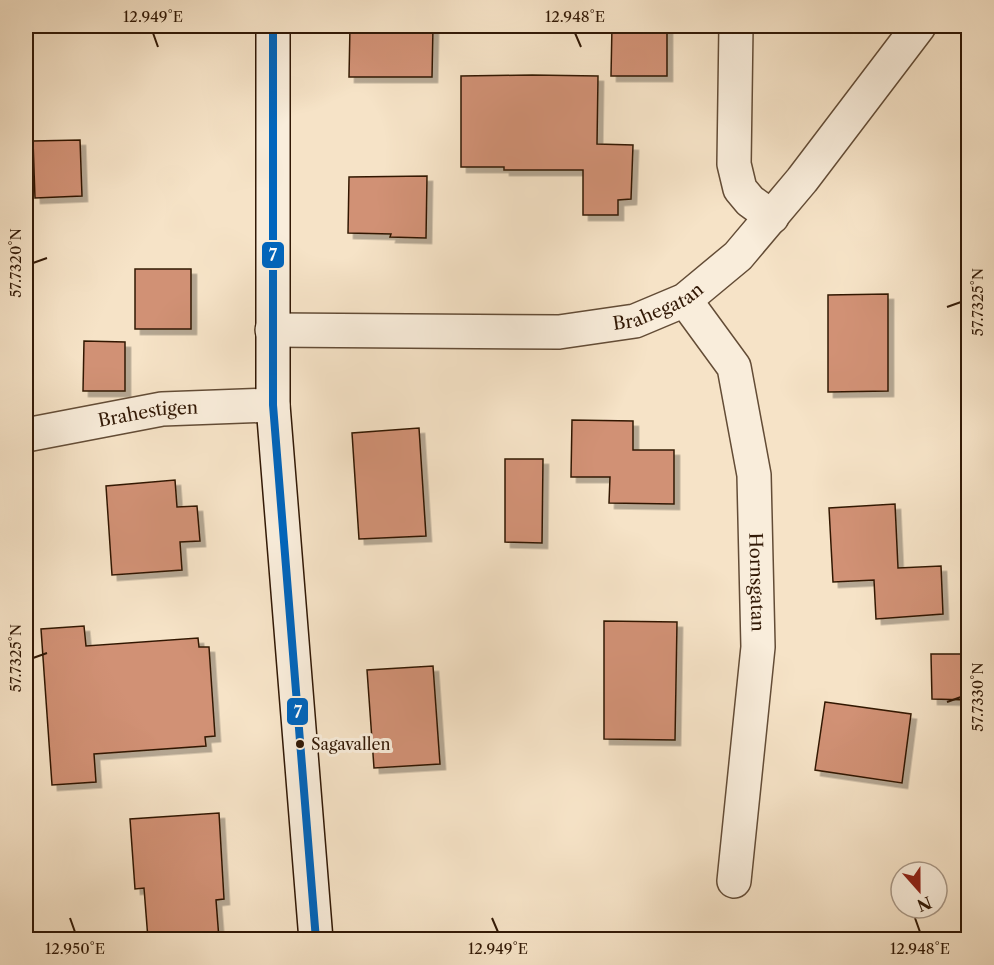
<svg xmlns="http://www.w3.org/2000/svg" width="994" height="965" viewBox="0 0 994 965" font-family="'Libre Caslon Text',serif">
  <style>
    .building { fill: #d19175; stroke: #321906; stroke-width: 1.5; filter: url(#shadow) }
    .lines { fill: none; stroke-linecap: round; stroke-linejoin: round }
    .street-casing { stroke: #634c36; stroke-width: 36 }
    .secondary-casing { stroke: #321906; stroke-width: 36 }
    .street { stroke: #f9eddb; stroke-width: 33 }
    .secondary { stroke: #f9eddb; stroke-width: 33 }
    .bus-1-casing { stroke: #f9eddb; stroke-width: 12 }
    .bus-1 { stroke: #0065bd; stroke-width: 8 }
    .ticks { fill: none; stroke: #321906; stroke-width: 2 }
    .bus-dot { fill: #321906; stroke: #f9eddb; stroke-width: 2 }
    .labels { text-anchor: middle; dominant-baseline: central; stroke-width: 6; stroke-linejoin: round; paint-order: stroke }
    .bus-label { font-size: 16px; fill: #321906; stroke: #f9eddb; text-anchor: start }
    .street-label { font-size: 18px; fill: #321906; stroke: #f9eddb }
    .line-badge { stroke: #f9eddb; stroke-width: 2 }
    .badge-label { font-size: 16px; text-anchor: middle; font-weight: bold; fill: #fff }
    .neatline { fill: none; stroke: #321906; stroke-width: 2 }
    .ticks-label { font-size: 15px; text-anchor: middle; fill: #321906 }
  </style>
  <defs>
    <filter id="shadow"><feDropShadow dx="5.5" dy="5.5" stdDeviation="0" flood-color="#0004"/></filter>
  </defs>
  <rect width="100%" height="100%" fill="#f6e3c7"/>
  <filter id="stains"><feTurbulence type="fractalNoise" baseFrequency=".00333" numOctaves="4"/><feColorMatrix values="0 0 0 0 .2 0 0 0 0 .09 0 0 0 0 .02 0 0 0 .5 -.17"/></filter>
  <radialGradient id="worn" r=".72"><stop offset=".6" stop-color="#630" stop-opacity="0"/><stop offset="1" stop-color="#630" stop-opacity=".3"/></radialGradient>
  <path class="building" d="M 350,26 L 433,26 L 432,77 L 349,77 Z
    M 612,26 L 667,26 L 667,76 L 611,76 Z
    M 532,75 L 598,76 L 597,144 L 633,145 L 631,199 L 618,200 L 618,215 L 583,215 L 583,170 L 504,170 L 504,167 L 461,167 L 461,76 Z
    M 80,140 L 82,196 L 35,198 L 33,141 Z
    M 427,176 L 426,238 L 390,237 L 391,234 L 348,233 L 349,177 Z
    M 135,269 L 191,269 L 191,329 L 135,329 Z
    M 888,294 L 888,391 L 828,392 L 828,295 Z
    M 84,341 L 125,342 L 125,391 L 83,391 Z
    M 572,420 L 633,421 L 633,450 L 674,450 L 674,504 L 609,503 L 610,477 L 571,477 Z
    M 419,428 L 426,536 L 359,539 L 352,433 Z
    M 505,459 L 543,459 L 542,543 L 505,542 Z
    M 175,480 L 177,507 L 197,506 L 200,541 L 180,542 L 182,570 L 112,575 L 106,486 Z
    M 895,504 L 898,568 L 941,566 L 943,614 L 876,619 L 874,580 L 833,582 L 829,508 Z
    M 604,621 L 677,622 L 675,740 L 604,739 Z
    M 84,626 L 86,646 L 198,638 L 199,647 L 209,647 L 215,736 L 205,737 L 206,746 L 94,754 L 96,782 L 52,785 L 41,629 Z
    M 931,654 L 969,654 L 969,700 L 932,699 Z
    M 433,666 L 440,764 L 374,768 L 367,670 Z
    M 825,702 L 911,714 L 902,783 L 815,770 Z
    M 219,813 L 224,899 L 216,900 L 219,939 L 148,939 L 144,888 L 135,889 L 130,819 Z"/>
  <g class="lines">
    <g class="street-casing">
      <g id="street">
        <path d="M 736,26 L 734,164 L 740,189 L 750,201 L 772,217"/>
        <path id="s1" d="M 685,300 L 734,367 L 754,475 L 758,647 L 734,881"/>
        <path id="s2" d="M 272,330 L 559,332 L 635,321 L 685,300 L 738,256 L 802,180 L 919,26"/>
        <path id="s3" d="M 26,435 L 162,409 L 273,405"/>
      </g>
    </g>
    <g class="secondary-casing">
      <path id="secondary" d="M 273,26 L 273,405 L 316,940"/>
    </g>
    <use href="#street" class="street"/>
    <use href="#secondary" class="secondary"/>
    <g class="bus-1-casing">
      <path id="bus-1" d="M 273,26 L 273,405 L 316,940"/>
    </g>
    <use href="#bus-1" class="bus-1"/>
  </g>
  <path class="ticks" d="M 153,33 L 158,47M 575,33 L 581,47M 33,263 L 47,258M 947,307 L 961,302M 33,658 L 47,653M 947,702 L 961,697M 70,918 L 75,932M 492,918 L 498,932M 915,918 L 920,932"/>
  <circle class="bus-dot" cx="300" cy="744" r="5"/>
  <g class="labels">
    <g class="bus-label">
      <text x="311" y="744">Sagavallen</text>
    </g>
    <g class="street-label">
      <text stroke="none"><textPath href="#s2" startOffset="390">Brahegatan</textPath></text>
      <text stroke="none"><textPath href="#s3" startOffset="124">Brahestigen</textPath></text>
      <text stroke="none"><textPath href="#s1" startOffset="300">Hornsgatan</textPath></text>
    </g>
  </g>
  <g class="line-badge">
    <rect x="261" y="241" width="24" height="28" rx="6" fill="#0065bd"/>
    <rect x="286" y="697" width="23" height="29" rx="6" fill="#0065bd"/>
  </g>
  <g class="badge-label">
    <text x="273" y="261">7</text>
    <text x="298" y="718">7</text>
  </g>
  <rect width="994" height="965" fill="none" stroke="#f6e3c7" stroke-width="66"/>
  <g transform="translate(919 890) rotate(159)"><circle r="28" fill="#f9eddb" stroke="#a99886" stroke-width="1.5"/>
  <path d="M0-4.5L10 22L0 15L-10 22Z" fill="#8f2418"/>
  <text y="-9" font-size="16" font-weight="bold" text-anchor="middle" fill="#321906">N</text>
  </g>
  <rect x="33" y="33" width="928" height="899" class="neatline"/>
  <g class="ticks-label">
    <text x="153" y="22">12.949°E</text>
    <text x="575" y="22">12.948°E</text>
    <text transform="translate(16 263) rotate(-90)" y="5">57.7320°N</text>
    <text transform="translate(978 302) rotate(-90)" y="5">57.7325°N</text>
    <text transform="translate(16 658) rotate(-90)" y="5">57.7325°N</text>
    <text transform="translate(978 697) rotate(-90)" y="5">57.7330°N</text>
    <text x="75" y="954">12.950°E</text>
    <text x="498" y="954">12.949°E</text>
    <text x="920" y="954">12.948°E</text>
  </g>
  <rect width="100%" height="100%" filter="url(#stains)"/>
  <rect width="100%" height="100%" fill="url(#worn)"/>
</svg>
